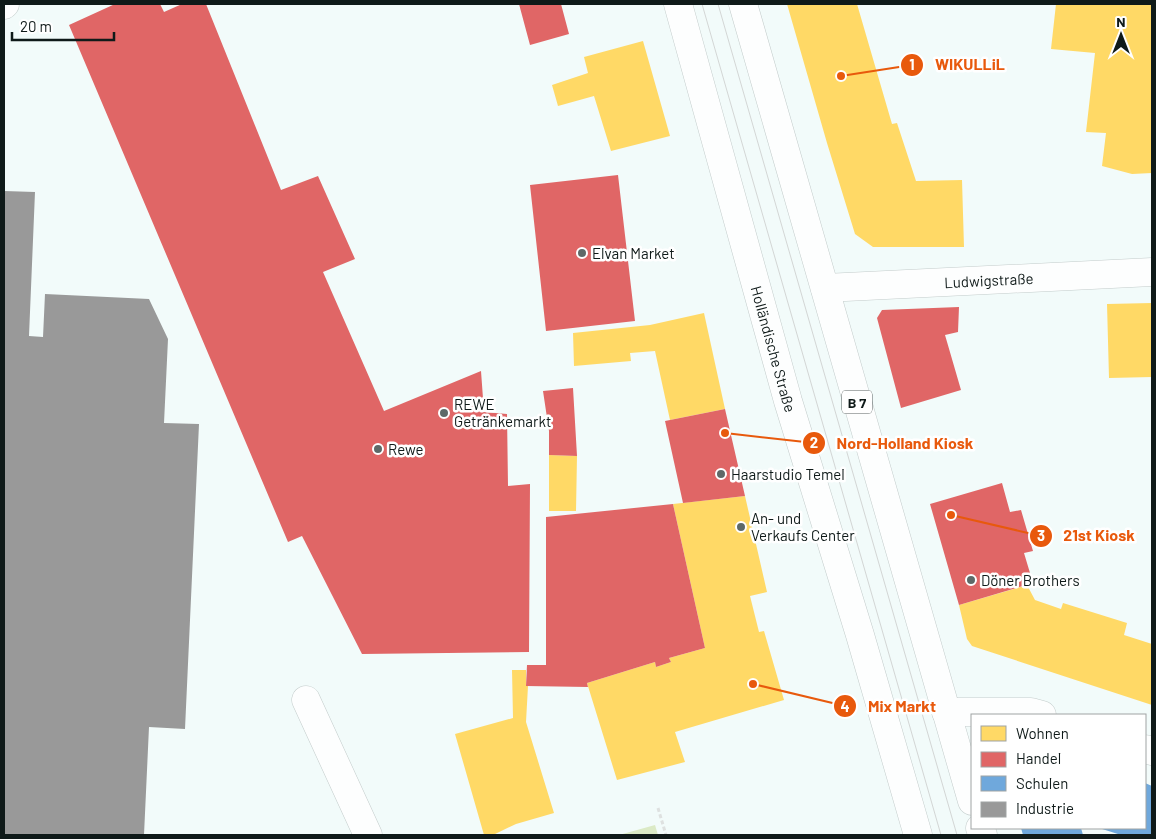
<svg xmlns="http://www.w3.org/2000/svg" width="1156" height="839" viewBox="0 0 1156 839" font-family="Barlow,sans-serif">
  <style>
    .green { fill: #dbeac6 }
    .homes { fill: #ffd966 }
    .shops { fill: #e06666 }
    .schools { fill: #6fa8dc }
    .industry { fill: #999 }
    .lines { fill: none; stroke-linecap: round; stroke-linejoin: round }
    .minor-casing { stroke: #c3cccb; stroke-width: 29 }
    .major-casing { stroke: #c3cccb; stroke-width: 29 }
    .path { stroke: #dee1e0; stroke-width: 3; stroke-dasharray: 4 2.5; stroke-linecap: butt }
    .minor { stroke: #fdfefe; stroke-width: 28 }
    .major { stroke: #fdfefe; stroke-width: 28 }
    .tram { stroke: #d3d6d5; stroke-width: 1 }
    .poi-dot { fill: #5e6968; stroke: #fff; stroke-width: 2 }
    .labels { text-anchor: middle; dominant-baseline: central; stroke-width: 5; stroke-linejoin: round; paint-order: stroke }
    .shield { fill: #fff; stroke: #575f5e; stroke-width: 1 }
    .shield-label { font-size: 14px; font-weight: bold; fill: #0f1a19 }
    .poi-label { font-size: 15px; fill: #0f1a19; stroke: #fff; text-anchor: start }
    .street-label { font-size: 15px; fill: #0f1a19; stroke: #fff }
    .leader { fill: none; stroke: #e8590c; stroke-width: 2 }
    .callout-dot { fill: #e8590c; stroke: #fff; stroke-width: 2 }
    .mark-label { font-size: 15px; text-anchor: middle; font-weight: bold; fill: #fff }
    .callout-label { font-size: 16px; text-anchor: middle; font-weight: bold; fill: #e8590c; stroke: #fff; stroke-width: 5; stroke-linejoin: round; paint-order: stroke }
  </style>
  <rect width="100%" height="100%" fill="#f2fbfa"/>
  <path class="green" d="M 655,825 L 658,835 L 619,835 Z"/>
  <path class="homes" d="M 787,4 L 857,4 L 892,124 L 897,123 L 916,181 L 962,180 L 964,247 L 873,247 L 855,234 L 827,143 Z
    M 1056,4 L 1152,4 L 1152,173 L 1132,174 L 1102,166 L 1106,133 L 1086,132 L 1095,53 L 1051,49 Z
    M 643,41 L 670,136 L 611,151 L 594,96 L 558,106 L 552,85 L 588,73 L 584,57 Z
    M 1152,303 L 1152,377 L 1109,378 L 1107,304 Z
    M 704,313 L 725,409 L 670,420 L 655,351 L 630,353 L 631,361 L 574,366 L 573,333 L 650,325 Z
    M 549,455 L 577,456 L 576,511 L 549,511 Z
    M 745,496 L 767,592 L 750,596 L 759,632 L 764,631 L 784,700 L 675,732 L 685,762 L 617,780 L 587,683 L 655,662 L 656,667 L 671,662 L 669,658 L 705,648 L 673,504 Z
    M 1027,585 L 1035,600 L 1061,609 L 1063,603 L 1127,623 L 1124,635 L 1152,644 L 1152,705 L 972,646 L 967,639 L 959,605 Z
    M 512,670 L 526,670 L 526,686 L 528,686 L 526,722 L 554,813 L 516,824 L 493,835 L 484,835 L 455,734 L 513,718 Z"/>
  <path class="shops" d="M 115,4 L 160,4 L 164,12 L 182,4 L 206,4 L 281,190 L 318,176 L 355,259 L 323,272 L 384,411 L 481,371 L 484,412 L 507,414 L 508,486 L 530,484 L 529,652 L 362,654 L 302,536 L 288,542 L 69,25 Z
    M 519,4 L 561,4 L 569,34 L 530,45 Z
    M 618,175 L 635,321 L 546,331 L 530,185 Z
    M 959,307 L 958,332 L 945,335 L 961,390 L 901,408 L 877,318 L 882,310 Z
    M 573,388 L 577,456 L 549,455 L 549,431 L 543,391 Z
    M 725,409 L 745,496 L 683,503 L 665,421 Z
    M 1002,483 L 1010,512 L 1021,510 L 1033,551 L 1024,553 L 1033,583 L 959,605 L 930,504 Z
    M 673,504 L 705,648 L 669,658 L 671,662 L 656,667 L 655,662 L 587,683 L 588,687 L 526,686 L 527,665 L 546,665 L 546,517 Z"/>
  <path class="schools" d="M 1145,783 L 1152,786 L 1152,835 L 1121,835 L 1099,828 L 1145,828 Z
    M 1021,828 L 1081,828 L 1083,835 L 1023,835 Z"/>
  <path class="industry" d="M 4,191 L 35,192 L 29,336 L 43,337 L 45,294 L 149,299 L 168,339 L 164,423 L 199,424 L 185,729 L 149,727 L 144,835 L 4,835 Z"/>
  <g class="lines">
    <g class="minor-casing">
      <g id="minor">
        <path d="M 4,5 L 5,4"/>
        <path id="s1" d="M 825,288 L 1152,272"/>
        <path d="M 306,700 L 368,835"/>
        <path d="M 946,712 L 1031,712 L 1042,715"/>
        <path d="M 1145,749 L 1152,751"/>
      </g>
    </g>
    <g class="major-casing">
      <g id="major">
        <path id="s2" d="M 678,4 L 788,401 L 860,635 L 918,835"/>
        <path d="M 743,4 L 972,801"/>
        <path d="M 980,828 L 983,835"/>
      </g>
    </g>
    <path class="path" d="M 658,808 L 666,835"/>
    <use href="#minor" class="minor"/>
    <use href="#major" class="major"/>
    <path class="tram" d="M 702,4 L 941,835
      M 718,4 L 957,835"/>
  </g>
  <g class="poi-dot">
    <circle cx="582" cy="253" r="5"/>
    <circle cx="444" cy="413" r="5"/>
    <circle cx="378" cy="449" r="5"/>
    <circle cx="721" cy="474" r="5"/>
    <circle cx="741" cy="527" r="5"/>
    <circle cx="971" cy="580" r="5"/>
  </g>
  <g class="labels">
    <rect class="shield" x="842" y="390.5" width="30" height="23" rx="4"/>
    <g class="shield-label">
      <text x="857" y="402">B 7</text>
    </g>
    <g class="poi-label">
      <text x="592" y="253">Elvan Market</text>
      <text x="454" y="404">REWE<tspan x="454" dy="17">Getränkemarkt</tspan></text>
      <text x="388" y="449">Rewe</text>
      <text x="731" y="474">Haarstudio Temel</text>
      <text x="751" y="518">An- und<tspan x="751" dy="17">Verkaufs Center</tspan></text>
      <text x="981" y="580">Döner Brothers</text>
    </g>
    <g class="street-label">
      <text stroke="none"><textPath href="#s1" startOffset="164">Ludwigstraße</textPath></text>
      <text stroke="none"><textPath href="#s2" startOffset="358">Holländische Straße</textPath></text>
    </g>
  </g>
  <path class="leader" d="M841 76L912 65M725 433L814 443M951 515L1041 536M753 684L845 706"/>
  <g class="callout-dot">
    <circle cx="841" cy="76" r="5"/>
    <circle cx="725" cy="433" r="5"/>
    <circle cx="951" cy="515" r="5"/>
    <circle cx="753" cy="684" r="5"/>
    <circle cx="912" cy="65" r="12"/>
    <circle cx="814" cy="443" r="12"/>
    <circle cx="1041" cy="536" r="12"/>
    <circle cx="845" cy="706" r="12"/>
  </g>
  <g class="mark-label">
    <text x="912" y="70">1</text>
    <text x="814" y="448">2</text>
    <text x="1041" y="541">3</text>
    <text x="845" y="712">4</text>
  </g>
  <g class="callout-label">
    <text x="970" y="70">WIKULLiL</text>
    <text x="905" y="449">Nord-Holland Kiosk</text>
    <text x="1099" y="541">21st Kiosk</text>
    <text x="902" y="712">Mix Markt</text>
  </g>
  <rect width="1156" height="839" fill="none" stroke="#0f1a19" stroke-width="10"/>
  <rect x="971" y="714" width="175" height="115" fill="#ffffff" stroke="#9fa3a3"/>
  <rect x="981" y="726" width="25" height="15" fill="#ffd966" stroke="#9fa3a3"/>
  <text x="1016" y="739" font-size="15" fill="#0f1a19">Wohnen</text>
  <rect x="981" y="752" width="25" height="15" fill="#e06666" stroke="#9fa3a3"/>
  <text x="1016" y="764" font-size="15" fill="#0f1a19">Handel</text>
  <rect x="981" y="776" width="25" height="15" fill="#6fa8dc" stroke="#9fa3a3"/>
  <text x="1016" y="789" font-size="15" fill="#0f1a19">Schulen</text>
  <rect x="981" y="802" width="25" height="15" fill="#999999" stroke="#9fa3a3"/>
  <text x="1016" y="814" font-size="15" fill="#0f1a19">Industrie</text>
  <g transform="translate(1121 35)" stroke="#ffffff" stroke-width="4" paint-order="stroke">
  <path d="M0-4L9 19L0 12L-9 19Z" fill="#0f1a19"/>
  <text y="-8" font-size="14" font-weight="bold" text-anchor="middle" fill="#0f1a19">N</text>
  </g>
  <path d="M12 32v8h102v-8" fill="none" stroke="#0f1a19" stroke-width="2.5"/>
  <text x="20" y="32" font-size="15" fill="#0f1a19" stroke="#ffffff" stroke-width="4" paint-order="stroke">20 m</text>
</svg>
